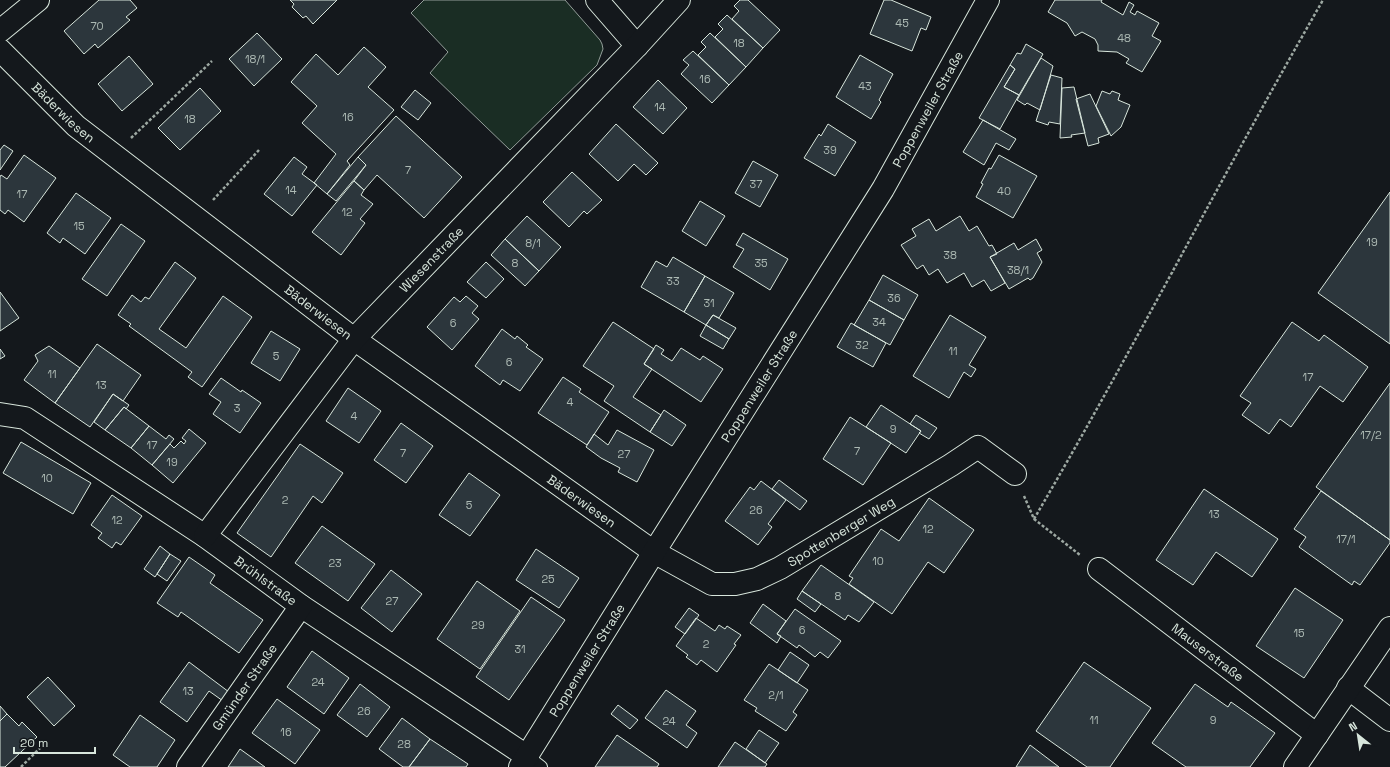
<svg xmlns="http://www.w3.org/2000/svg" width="1390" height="767" viewBox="0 0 1390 767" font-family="'Space Grotesk',sans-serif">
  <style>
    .green { fill: #1a2d24; stroke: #939e99 }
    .building { fill: #2c363c; stroke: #d8e6dc }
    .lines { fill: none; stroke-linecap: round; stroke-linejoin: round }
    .lane-casing { stroke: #d8e6dc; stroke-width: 14 }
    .street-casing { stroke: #d8e6dc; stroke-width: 24 }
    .path { stroke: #9da8a2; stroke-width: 2.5; stroke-dasharray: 3 2; stroke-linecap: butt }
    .lane { stroke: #14181c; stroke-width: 12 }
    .street { stroke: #14181c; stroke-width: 22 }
    .labels { text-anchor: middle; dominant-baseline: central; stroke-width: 3; stroke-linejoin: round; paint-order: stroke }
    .number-label { font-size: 11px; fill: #adbab4 }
    .street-label { font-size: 13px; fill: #d8e6dc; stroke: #14181c }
  </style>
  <rect width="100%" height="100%" fill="#14181c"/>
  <path class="green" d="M 424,0 L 565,0 L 600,40 L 602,44 L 603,49 L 597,65 L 510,150 L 430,73 L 448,52 L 411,13 Z"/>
  <path class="building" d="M 99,0 L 130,0 L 137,8 L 126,17 L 130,20 L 98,48 L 95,44 L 84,54 L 64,31 Z
    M 290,0 L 337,0 L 313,24 L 306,16 L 303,18 L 292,7 L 294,4 Z
    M 740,0 L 748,0 L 780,30 L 763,48 L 732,19 L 739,11 L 734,6 Z
    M 884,0 L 891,0 L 931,17 L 926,30 L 921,28 L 912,51 L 870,34 Z
    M 1055,0 L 1102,0 L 1101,2 L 1123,15 L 1129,2 L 1134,5 L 1130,12 L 1135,15 L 1137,11 L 1159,23 L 1152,36 L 1161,41 L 1142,72 L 1126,63 L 1129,59 L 1117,52 L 1098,51 L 1098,45 L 1095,39 L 1082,32 L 1075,36 L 1067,23 L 1048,12 Z
    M 727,15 L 763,48 L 746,67 L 715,37 L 723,29 L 718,24 Z
    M 257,33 L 282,59 L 254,86 L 229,59 Z
    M 710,33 L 746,67 L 729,85 L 698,55 L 706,47 L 701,42 Z
    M 1026,44 L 1043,54 L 1019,95 L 1004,87 L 1015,69 L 1010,65 L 1017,53 L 1021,54 Z
    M 364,47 L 386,67 L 368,87 L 394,110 L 347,161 L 350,165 L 327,194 L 314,183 L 336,154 L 302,123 L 317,106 L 291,82 L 316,54 L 338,75 Z
    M 693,51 L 729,85 L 712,103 L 681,74 L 689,65 L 683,60 Z
    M 860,55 L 893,74 L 879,100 L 881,102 L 871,119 L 836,97 Z
    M 129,56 L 153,84 L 122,111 L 98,84 Z
    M 1041,58 L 1053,66 L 1040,110 L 1027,103 L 1025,105 L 1017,100 Z
    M 1010,65 L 1015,69 L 1004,87 L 1019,95 L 1000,129 L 979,118 Z
    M 1051,75 L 1062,78 L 1060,124 L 1049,122 L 1048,125 L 1036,121 Z
    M 658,80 L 687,108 L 663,134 L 633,107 Z
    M 1074,87 L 1085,133 L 1071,135 L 1072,137 L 1060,138 L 1062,88 Z
    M 200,88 L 221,111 L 180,150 L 158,128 Z
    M 415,90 L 431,103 L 418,120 L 401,107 Z
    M 1102,91 L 1110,94 L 1112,91 L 1120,94 L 1118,100 L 1130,105 L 1121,127 L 1111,136 L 1096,106 Z
    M 1090,94 L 1109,134 L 1098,138 L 1099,143 L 1088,146 L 1076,99 Z
    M 396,116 L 462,177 L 424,218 L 377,175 L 364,190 L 354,181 L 366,165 L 358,157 Z
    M 983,120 L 1016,139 L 1009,150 L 996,143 L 984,165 L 963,152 Z
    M 616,124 L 658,163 L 646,175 L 634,164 L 618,181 L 589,154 Z
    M 828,124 L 856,142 L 835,176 L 804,158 L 819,134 L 821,136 Z
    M 4,145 L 13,151 L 0,170 L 0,150 Z
    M 24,155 L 56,178 L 24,222 L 8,210 L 5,214 L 0,210 L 0,177 L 1,175 L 7,179 Z
    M 999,155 L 1037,176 L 1013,218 L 976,197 L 983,184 L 981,183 L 989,168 L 991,169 Z
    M 294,157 L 307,167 L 302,174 L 317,185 L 292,216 L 264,194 Z
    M 358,157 L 366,165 L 336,201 L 327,194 Z
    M 753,161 L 778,175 L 760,207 L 735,193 Z
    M 572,172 L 602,200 L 587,214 L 584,211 L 569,227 L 543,202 Z
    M 354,181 L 364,190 L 361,195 L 373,204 L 360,219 L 365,223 L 341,255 L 312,232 Z
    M 1390,192 L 1390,344 L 1318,293 Z
    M 76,193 L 111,218 L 85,254 L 63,238 L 60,243 L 47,233 Z
    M 700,201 L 725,216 L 706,246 L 682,231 Z
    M 527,216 L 561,247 L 539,271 L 505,239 Z
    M 960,216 L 969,231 L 977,226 L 989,246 L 992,245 L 997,254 L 990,257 L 1005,283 L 991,291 L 984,280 L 972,287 L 964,273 L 947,283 L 938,269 L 929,275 L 923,265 L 917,269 L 901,245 L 916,236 L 912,229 L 929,219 L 936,231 Z
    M 121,224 L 145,241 L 107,296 L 82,279 Z
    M 743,233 L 788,259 L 770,290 L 733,267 L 744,249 L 736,245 Z
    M 505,239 L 539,271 L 525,286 L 491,255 Z
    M 1036,239 L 1042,250 L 1037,253 L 1042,262 L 1033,278 L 1030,280 L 1028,278 L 1009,289 L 990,257 L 1014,243 L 1018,250 Z
    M 673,257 L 705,276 L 684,312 L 641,287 L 656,261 L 667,267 Z
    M 175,262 L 196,278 L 159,329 L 186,348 L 223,296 L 252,317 L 202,387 L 188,377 L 192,372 L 129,326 L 131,324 L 118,315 L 132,295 L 141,302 L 145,297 L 149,299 Z
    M 486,262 L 504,279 L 486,298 L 467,282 Z
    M 883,275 L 918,295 L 904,320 L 869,300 Z
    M 705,276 L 734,293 L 719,318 L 713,315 L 706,325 L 684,312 Z
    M 0,292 L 19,318 L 0,331 Z
    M 466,296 L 478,306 L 472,313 L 479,319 L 452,350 L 427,327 L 454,297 L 460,302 Z
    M 869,300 L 904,320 L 890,345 L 854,325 Z
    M 713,315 L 736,328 L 729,339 L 706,325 Z
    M 950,315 L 986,337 L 969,365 L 976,369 L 971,377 L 964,372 L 949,398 L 913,376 Z
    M 613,322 L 654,349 L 644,364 L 652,369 L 633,397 L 661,415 L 650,432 L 604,401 L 614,386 L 583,366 Z
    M 1292,322 L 1319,341 L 1324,335 L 1368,367 L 1343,402 L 1320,386 L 1291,427 L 1280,419 L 1269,434 L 1242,415 L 1251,403 L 1240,396 Z
    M 851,323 L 886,343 L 873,367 L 837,347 Z
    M 706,325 L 729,339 L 723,349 L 700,336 Z
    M 502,329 L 515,339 L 517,336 L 528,345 L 526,347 L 543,359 L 520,391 L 503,380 L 500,385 L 475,366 Z
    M 271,331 L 300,349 L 280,381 L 251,363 Z
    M 97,344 L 141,375 L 123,401 L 113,394 L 90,427 L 55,403 Z
    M 656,345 L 664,350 L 661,354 L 672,361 L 681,348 L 700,360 L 703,356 L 723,369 L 701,402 L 644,364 Z
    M 49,346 L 80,368 L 55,403 L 24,380 L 38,361 L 35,355 Z
    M 0,349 L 5,356 L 0,359 Z
    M 563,377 L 581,389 L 579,392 L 609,412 L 587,445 L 538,413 Z
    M 221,378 L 241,392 L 242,390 L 261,403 L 240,433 L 213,414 L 221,402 L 209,394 Z
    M 1390,383 L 1390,540 L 1316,487 Z
    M 348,388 L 381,411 L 359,443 L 326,421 Z
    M 113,394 L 129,405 L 126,409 L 124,407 L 105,430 L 94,422 Z
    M 881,405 L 921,431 L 906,453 L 866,427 Z
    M 124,407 L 149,426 L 131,448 L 105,430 Z
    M 664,410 L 686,425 L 672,446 L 650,432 Z
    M 916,415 L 937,428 L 929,439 L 919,433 L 921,431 L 910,424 Z
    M 850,417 L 891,443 L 863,485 L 823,459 Z
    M 401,423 L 433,446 L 406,483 L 374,460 Z
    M 149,426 L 166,439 L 169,435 L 174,439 L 152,465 L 131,448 Z
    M 189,429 L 206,443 L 173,483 L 152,465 L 170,444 L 174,448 L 181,441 L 184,444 L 186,441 L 182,438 Z
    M 617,430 L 654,450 L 637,482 L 618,472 L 620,468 L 601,458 L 586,447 L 594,434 L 608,445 Z
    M 21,442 L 91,483 L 73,514 L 3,473 Z
    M 300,444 L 343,473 L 322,503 L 313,496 L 271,557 L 237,533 Z
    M 469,473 L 500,495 L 470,536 L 439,515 Z
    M 779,480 L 807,501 L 800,510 L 772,489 Z
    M 761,481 L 786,500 L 768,524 L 772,527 L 758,545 L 725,521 L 750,487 L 754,490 Z
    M 1204,489 L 1278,539 L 1252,577 L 1216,552 L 1193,585 L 1156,560 Z
    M 1321,491 L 1390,540 L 1390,543 L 1360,585 L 1354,581 L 1352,585 L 1299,547 L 1306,537 L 1294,529 Z
    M 112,495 L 142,516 L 121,545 L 116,542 L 112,548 L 98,538 L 102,533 L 91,525 Z
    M 929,498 L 974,530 L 944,573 L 928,562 L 892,614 L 849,584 L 853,578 L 849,576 L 881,529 L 899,541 Z
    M 322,526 L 375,564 L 348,601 L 295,563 Z
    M 160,546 L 170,554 L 155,577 L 144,569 Z
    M 536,549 L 579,578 L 559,608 L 516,580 Z
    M 170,554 L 181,561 L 167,581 L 157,574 Z
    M 189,557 L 215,575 L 210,583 L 263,620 L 239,653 L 181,612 L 178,617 L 157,603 Z
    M 821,565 L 874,602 L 859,622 L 848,615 L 845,620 L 802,591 Z
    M 391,570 L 422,594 L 392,632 L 361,608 Z
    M 477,581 L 520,611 L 480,669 L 437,639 Z
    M 1295,588 L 1343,620 L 1304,678 L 1256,646 Z
    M 802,591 L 821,604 L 815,612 L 797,599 Z
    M 531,597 L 565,620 L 509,700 L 476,677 Z
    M 763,604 L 786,621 L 777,634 L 781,636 L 777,643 L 750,623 Z
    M 689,608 L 699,615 L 685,634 L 675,627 Z
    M 795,609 L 841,641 L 828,658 L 820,652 L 815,657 L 799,645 L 797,648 L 777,634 Z
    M 696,618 L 715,631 L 719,625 L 725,629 L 727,626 L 741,635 L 734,644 L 736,645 L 717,672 L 701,660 L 697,665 L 686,657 L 688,655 L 676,646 Z
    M 312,651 L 349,678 L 324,714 L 287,687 Z
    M 790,652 L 809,665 L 797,683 L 778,670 Z
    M 189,662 L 229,692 L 223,701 L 209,691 L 187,722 L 160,702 Z
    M 1084,662 L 1151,708 L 1110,767 L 1087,767 L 1036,731 Z
    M 769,664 L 808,690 L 793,712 L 797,715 L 786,731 L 755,711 L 757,708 L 744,700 Z
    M 48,677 L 75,706 L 54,726 L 27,697 Z
    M 360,684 L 390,707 L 367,737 L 337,715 Z
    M 1195,684 L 1228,707 L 1231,702 L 1275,733 L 1250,767 L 1186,767 L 1152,743 Z
    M 666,690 L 696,711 L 686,725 L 697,733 L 687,748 L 645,718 Z
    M 277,699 L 320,730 L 295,764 L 252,733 Z
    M 618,705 L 638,720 L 630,729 L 611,714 Z
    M 0,706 L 7,714 L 0,721 Z
    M 7,714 L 19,726 L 22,722 L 37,737 L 5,767 L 0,767 L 0,721 Z
    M 140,715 L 175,740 L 157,767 L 130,767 L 113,755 Z
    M 402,718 L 430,739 L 409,767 L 403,767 L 379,749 Z
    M 759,730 L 779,743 L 765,763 L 746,749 Z
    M 617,735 L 659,764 L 657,767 L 595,767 Z
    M 430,739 L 468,764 L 466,767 L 409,767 Z
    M 735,742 L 767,764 L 765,767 L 718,767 Z
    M 1030,745 L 1059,767 L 1016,767 Z
    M 240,749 L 265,767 L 228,767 Z"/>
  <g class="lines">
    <g class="lane-casing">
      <path id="lane" d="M 528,757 L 541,767"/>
    </g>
    <g class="street-casing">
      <g id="street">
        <path d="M 597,0 L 637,46"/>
        <path d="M 0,31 L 38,0"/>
        <path id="s1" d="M 0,50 L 76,126 L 354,339 L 654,552 L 712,584 L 735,584 L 757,579 L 780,568 L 951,465 L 978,447 L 1015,474"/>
        <path id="s2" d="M 0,414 L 25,418 L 205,536 L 301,606 L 528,757"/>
        <path id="s3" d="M 205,536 L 354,339 L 637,46 L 679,0"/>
        <path id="s4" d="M 1099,569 L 1317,735"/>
        <path d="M 1348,688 L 1390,720"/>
        <path id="s5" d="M 188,767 L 301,606"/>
        <path id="s6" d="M 520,767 L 654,552 L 883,189 L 988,0"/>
        <path d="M 1295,767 L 1390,628"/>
      </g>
    </g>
    <path class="path" d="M 131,138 L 212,61
      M 213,200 L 259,150
      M 1024,496 L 1034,519 L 1080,555
      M 1034,519 C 1134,348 1224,172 1323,0
      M 21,767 L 40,748"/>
    <use href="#lane" class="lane"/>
    <use href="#street" class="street"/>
  </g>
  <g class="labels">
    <g class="number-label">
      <text x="902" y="23">45</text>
      <text x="97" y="26">70</text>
      <text x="1124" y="38">48</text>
      <text x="739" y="43">18</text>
      <text x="255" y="59">18/1</text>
      <text x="705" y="79">16</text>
      <text x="865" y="86">43</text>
      <text x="660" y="107">14</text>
      <text x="348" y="117">16</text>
      <text x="190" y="119">18</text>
      <text x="830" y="150">39</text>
      <text x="408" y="170">7</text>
      <text x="756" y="184">37</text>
      <text x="291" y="190">14</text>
      <text x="1004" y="191">40</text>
      <text x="22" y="194">17</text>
      <text x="347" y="212">12</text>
      <text x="79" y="226">15</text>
      <text x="1372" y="242">19</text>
      <text x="533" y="243">8/1</text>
      <text x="950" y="255">38</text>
      <text x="515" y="263">8</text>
      <text x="761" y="263">35</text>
      <text x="1018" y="270">38/1</text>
      <text x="673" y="281">33</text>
      <text x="894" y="298">36</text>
      <text x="709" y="303">31</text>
      <text x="879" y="322">34</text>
      <text x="453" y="323">6</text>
      <text x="862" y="345">32</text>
      <text x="953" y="351">11</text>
      <text x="276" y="356">5</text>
      <text x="509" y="362">6</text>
      <text x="52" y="374">11</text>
      <text x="1308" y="377">17</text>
      <text x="101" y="385">13</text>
      <text x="570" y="402">4</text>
      <text x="237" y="408">3</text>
      <text x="354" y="416">4</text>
      <text x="893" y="429">9</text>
      <text x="1371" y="435">17/2</text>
      <text x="152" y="445">17</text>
      <text x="857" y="451">7</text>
      <text x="403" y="453">7</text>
      <text x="624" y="454">27</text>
      <text x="172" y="462">19</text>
      <text x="47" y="478">10</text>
      <text x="285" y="500">2</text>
      <text x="469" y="505">5</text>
      <text x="756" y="510">26</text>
      <text x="1214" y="514">13</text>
      <text x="117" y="520">12</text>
      <text x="928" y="529">12</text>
      <text x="1346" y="539">17/1</text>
      <text x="878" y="561">10</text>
      <text x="335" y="563">23</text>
      <text x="548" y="579">25</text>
      <text x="838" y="596">8</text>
      <text x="392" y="601">27</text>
      <text x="478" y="625">29</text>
      <text x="802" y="630">6</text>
      <text x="1299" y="633">15</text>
      <text x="706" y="644">2</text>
      <text x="520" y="649">31</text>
      <text x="318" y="682">24</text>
      <text x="188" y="691">13</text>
      <text x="776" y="695">2/1</text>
      <text x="364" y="711">26</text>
      <text x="1094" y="720">11</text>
      <text x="1213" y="720">9</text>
      <text x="669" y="721">24</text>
      <text x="286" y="732">16</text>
      <text x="404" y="744">28</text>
    </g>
    <g class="street-label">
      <text stroke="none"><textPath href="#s6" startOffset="774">Poppenweiler Straße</textPath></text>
      <text stroke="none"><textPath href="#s1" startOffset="89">Bäderwiesen</textPath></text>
      <text stroke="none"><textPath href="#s3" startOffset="358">Wiesenstraße</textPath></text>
      <text stroke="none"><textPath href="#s1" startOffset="413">Bäderwiesen</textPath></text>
      <text stroke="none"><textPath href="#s6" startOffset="450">Poppenweiler Straße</textPath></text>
      <text stroke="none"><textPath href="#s1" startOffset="737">Bäderwiesen</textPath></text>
      <text stroke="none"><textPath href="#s1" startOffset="1034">Spottenberger Weg</textPath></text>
      <text stroke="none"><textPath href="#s2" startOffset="316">Brühlstraße</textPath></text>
      <text stroke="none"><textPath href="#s4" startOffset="137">Mauserstraße</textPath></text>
      <text stroke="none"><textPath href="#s6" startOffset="126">Poppenweiler Straße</textPath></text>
      <text stroke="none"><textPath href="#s5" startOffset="98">Gmünder Straße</textPath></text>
    </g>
  </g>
  <g transform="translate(1358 735) rotate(330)" stroke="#14181c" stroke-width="3" paint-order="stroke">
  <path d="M0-3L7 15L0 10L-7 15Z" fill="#d8e6dc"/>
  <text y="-6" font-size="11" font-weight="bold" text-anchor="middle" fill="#d8e6dc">N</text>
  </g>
  <path d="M14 747v6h81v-6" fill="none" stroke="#d8e6dc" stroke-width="2"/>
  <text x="20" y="747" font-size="12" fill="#d8e6dc" stroke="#14181c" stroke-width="3" paint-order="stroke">20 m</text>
</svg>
